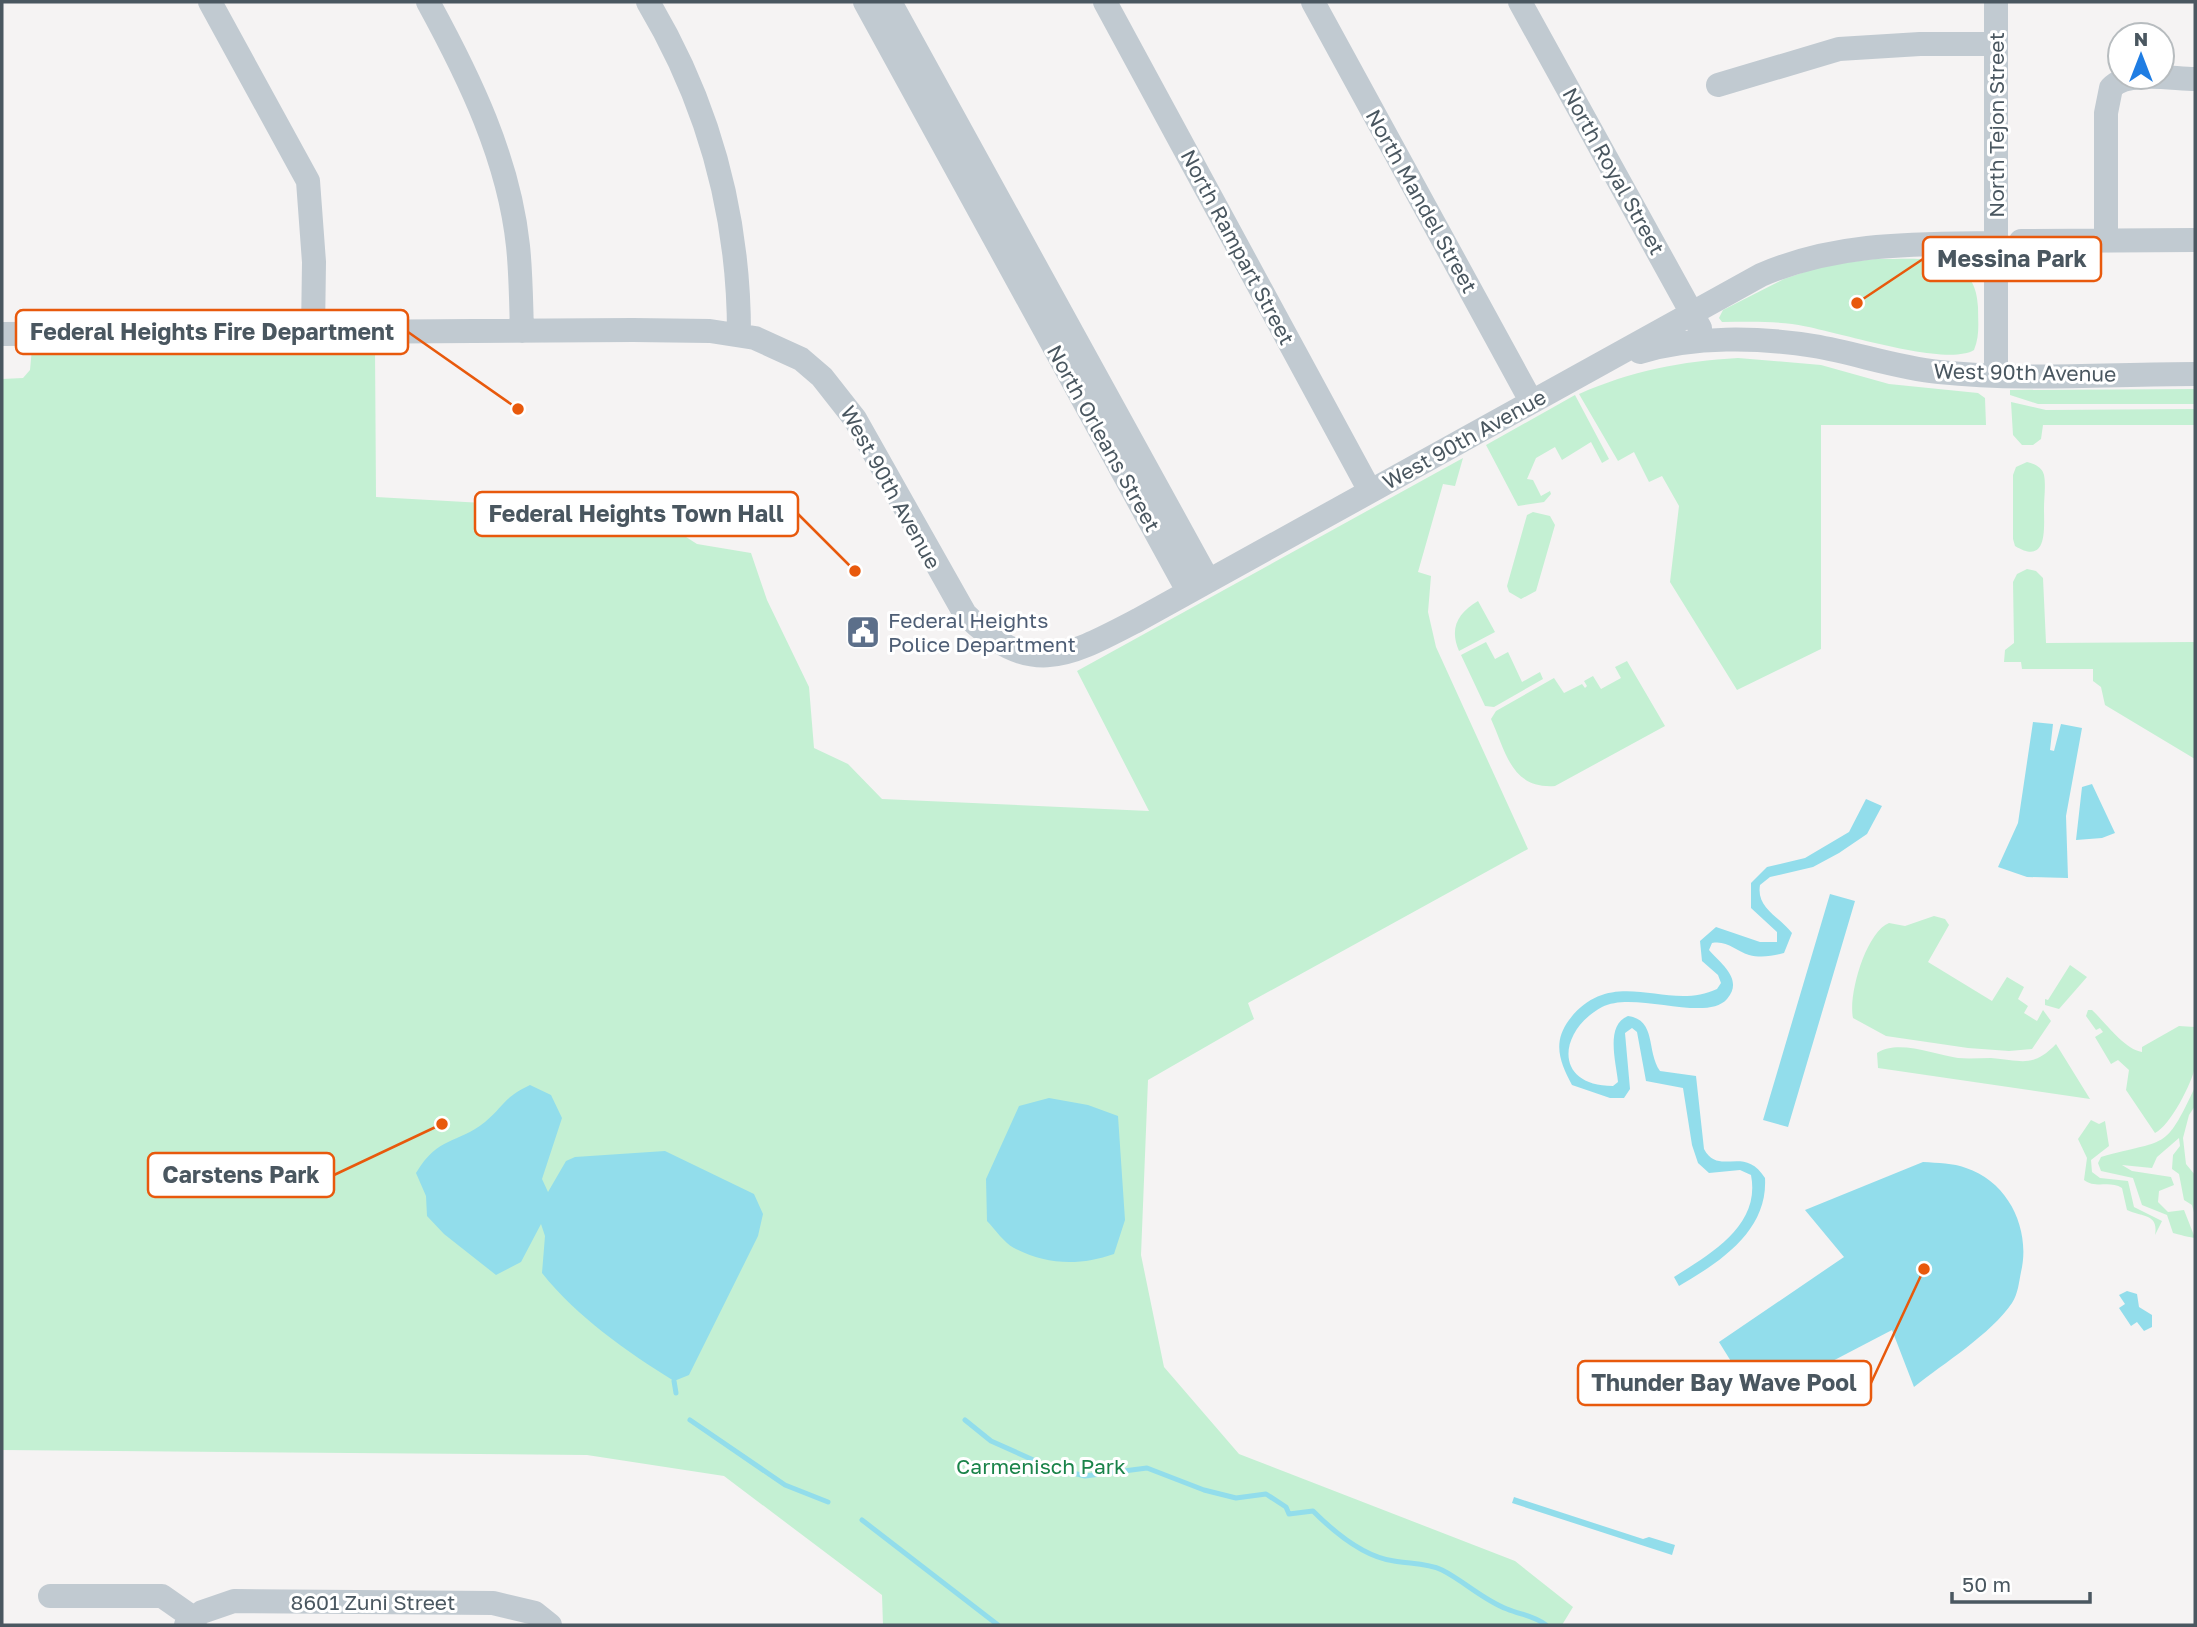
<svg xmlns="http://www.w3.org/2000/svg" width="2197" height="1627" viewBox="0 0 2197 1627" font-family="'Golos Text',sans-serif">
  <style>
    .green { fill: #c4f0d3 }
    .water { fill: #92ddeb }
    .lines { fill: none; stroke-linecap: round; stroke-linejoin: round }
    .stream { stroke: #92ddeb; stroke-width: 5 }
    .minor { stroke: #c1cad1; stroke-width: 24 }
    .labels { text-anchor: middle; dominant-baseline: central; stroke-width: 6; stroke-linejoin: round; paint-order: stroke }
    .street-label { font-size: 21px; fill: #4a5760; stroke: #fff }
    .service-label { font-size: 21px; fill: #4e5e75; stroke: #fff; text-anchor: start }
    .park-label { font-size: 21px; fill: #1a8349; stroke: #fff }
    .leader { fill: none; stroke: #e8590c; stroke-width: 2.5 }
    .callout-dot { fill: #e8590c; stroke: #fff; stroke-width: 2.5 }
    .callout { fill: #fff; stroke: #e8590c; stroke-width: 2.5 }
    .callout-label { font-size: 23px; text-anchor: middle; font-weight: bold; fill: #4a5760 }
  </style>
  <rect width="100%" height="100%" fill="#f5f3f3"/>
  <path class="green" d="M 1875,259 C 1917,260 1976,249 1978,307 C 1978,322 1980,336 1974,350 C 1945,368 1831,329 1792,324 C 1769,321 1745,322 1722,322 L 1719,318 L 1723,310 L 1784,279 L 1825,265 Z
    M 32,348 L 375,349 L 376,497 L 647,512 L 697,544 L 751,553 L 767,600 L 809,687 L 814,748 L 848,764 L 882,799 L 1149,811 L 1077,671 L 1463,458 L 1455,486 L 1443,484 L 1418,572 L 1431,576 L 1428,612 L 1436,647 L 1528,849 L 1248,1003 L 1254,1019 L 1148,1080 L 1141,1255 L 1164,1367 L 1239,1454 L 1515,1561 L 1573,1607 L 1562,1625 L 883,1625 L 882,1595 L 724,1476 L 587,1455 L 2,1450 L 2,379 L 23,378 L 30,370 Z
    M 1738,358 L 1821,365 L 1889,384 L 1978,393 L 1985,398 L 1986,425 L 1821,425 L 1821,649 L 1737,690 L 1670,582 L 1679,506 L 1662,476 L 1649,482 L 1634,452 L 1618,461 L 1579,394 C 1631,371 1682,361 1738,358 Z
    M 2195,389 L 2195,404 L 2038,404 L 2010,395 L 2010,390 Z
    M 1575,395 L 1609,459 L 1602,463 L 1591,442 L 1562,460 L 1555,447 L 1536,458 L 1527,479 L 1533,480 L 1541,496 L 1550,491 L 1551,494 L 1544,502 L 1518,506 L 1486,445 Z
    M 2011,402 L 2046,410 L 2195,409 L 2195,425 L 2043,425 L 2041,439 L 2033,445 L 2022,445 L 2013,435 Z
    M 2027,462 C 2035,464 2042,467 2044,475 C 2046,485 2044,498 2044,508 C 2044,529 2048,566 2015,546 L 2013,539 L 2013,475 L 2016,467 Z
    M 1533,512 L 1550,516 L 1555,525 L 1536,591 L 1521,599 L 1509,592 L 1507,586 L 1527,515 Z
    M 2027,569 L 2036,571 L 2043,578 L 2046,643 L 2195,642 L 2195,759 L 2105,705 L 2101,687 L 2093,681 L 2093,669 L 2022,669 L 2021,662 L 2004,662 L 2005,650 L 2014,643 L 2013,582 L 2017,574 Z
    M 1478,601 L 1495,632 L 1459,651 C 1449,628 1458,613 1478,601 Z
    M 1486,642 L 1495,659 L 1508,652 L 1522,682 L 1540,672 L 1543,679 L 1494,707 L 1485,706 L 1461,655 Z
    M 1627,661 L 1665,726 L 1555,786 C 1511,789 1506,752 1491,719 L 1496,711 L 1554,678 L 1564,693 L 1582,684 L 1585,688 L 1587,686 L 1584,681 L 1593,676 L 1601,689 L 1621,678 L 1615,667 Z
    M 1934,916 L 1945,919 L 1949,925 L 1928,962 L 1992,1001 L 2007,977 L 2024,987 L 2018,999 L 2028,1006 L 2024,1013 L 2037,1021 L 2043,1010 L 2051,1021 L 2032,1049 L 2009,1051 L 1968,1048 L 1886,1036 L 1853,1018 C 1848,995 1866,932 1889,923 L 1905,926 Z
    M 2070,965 L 2087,977 L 2059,1009 L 2045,1005 L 2045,999 L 2048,1000 Z
    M 2088,1010 L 2092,1010 C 2106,1023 2124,1049 2142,1052 L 2142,1047 L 2179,1026 L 2195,1027 C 2196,1039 2197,1055 2195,1067 C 2192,1083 2170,1126 2155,1133 L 2126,1090 L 2129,1070 L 2118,1060 L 2111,1064 L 2095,1037 L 2103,1032 L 2100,1028 L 2096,1030 L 2086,1016 Z
    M 2056,1044 L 2090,1099 L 1878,1068 L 1877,1053 C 1899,1039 1934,1055 1958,1058 C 1969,1059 1980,1058 1991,1058 C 2021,1060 2032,1069 2056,1044 Z
    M 2195,1087 L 2195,1106 L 2189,1115 L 2183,1138 L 2186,1164 L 2195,1175 L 2195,1216 L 2192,1205 L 2184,1200 L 2179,1174 L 2172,1169 L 2173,1155 L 2180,1146 L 2179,1138 L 2157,1157 L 2152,1168 L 2122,1165 L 2132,1171 L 2171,1177 L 2174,1185 L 2159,1191 L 2158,1202 L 2168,1212 L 2184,1210 L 2195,1238 C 2192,1238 2177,1234 2173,1233 L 2167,1215 L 2142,1205 L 2133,1178 L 2101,1171 L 2098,1163 L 2101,1157 C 2167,1138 2164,1153 2195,1087 Z
    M 2091,1120 L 2099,1124 L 2105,1121 L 2109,1146 L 2091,1160 L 2092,1172 L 2100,1178 L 2128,1181 L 2134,1207 L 2162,1221 L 2155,1235 C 2159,1213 2141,1217 2127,1210 L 2122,1188 C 2110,1180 2095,1189 2084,1180 L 2087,1158 L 2078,1139 Z"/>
  <path class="water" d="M 2033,722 L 2053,724 L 2050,750 L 2054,751 L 2061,724 L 2082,728 L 2066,816 L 2068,878 L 2027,877 L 1998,867 L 2018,823 Z
    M 2092,784 L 2115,833 L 2102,838 L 2076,840 L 2082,787 Z
    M 1866,799 L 1882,806 L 1867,834 L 1839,853 L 1813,867 L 1770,877 L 1760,885 C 1756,908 1779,916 1792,933 L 1784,953 C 1772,956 1761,958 1749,955 C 1736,951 1727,940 1712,943 L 1709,950 C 1721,964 1744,979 1727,999 C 1706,1023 1634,990 1602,1007 C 1558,1031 1553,1086 1613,1086 L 1618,1082 C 1616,1062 1605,1025 1628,1016 C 1657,1020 1646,1051 1660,1071 L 1696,1076 L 1704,1149 C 1719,1177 1744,1144 1765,1178 C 1768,1231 1720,1262 1679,1286 L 1674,1277 C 1710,1254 1761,1226 1751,1175 L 1740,1170 L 1709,1173 L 1698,1163 L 1692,1145 L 1683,1088 L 1646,1081 L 1637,1032 L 1632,1028 L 1625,1033 L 1630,1089 L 1624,1098 L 1610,1098 L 1572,1085 C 1560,1062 1552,1043 1569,1020 C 1613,963 1667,1013 1717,989 L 1721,983 L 1718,975 L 1702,961 L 1700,941 L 1716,927 L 1760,942 L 1777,942 L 1777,932 L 1751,908 L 1751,883 L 1767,867 L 1805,858 L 1849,832 Z
    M 1830,894 L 1855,901 L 1788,1127 L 1763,1120 Z
    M 530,1085 L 551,1095 L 562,1118 L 542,1179 L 548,1192 L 566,1161 L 575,1157 L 665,1151 L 754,1194 L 763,1214 L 758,1236 L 689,1375 L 674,1381 C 626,1351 577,1317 542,1273 L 545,1236 L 541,1224 L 521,1262 L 496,1275 L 444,1234 L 427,1216 L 426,1196 L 416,1173 C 439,1135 456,1145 485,1122 C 505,1105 503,1098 530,1085 Z
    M 1049,1098 L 1088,1105 L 1118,1116 L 1125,1220 L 1114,1254 C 1080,1266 1046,1265 1014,1248 C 1004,1243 995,1229 987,1221 L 986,1179 L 1019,1106 Z
    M 1923,1162 C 1938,1163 1953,1163 1966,1168 C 2009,1182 2031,1230 2021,1272 C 2019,1282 2018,1294 2012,1303 C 1991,1334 1944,1363 1914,1387 L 1892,1330 L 1775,1391 L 1756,1361 L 1737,1371 L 1719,1342 L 1844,1257 L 1805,1210 Z
    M 2127,1291 L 2137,1294 L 2139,1307 L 2152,1315 L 2152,1327 L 2144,1331 L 2137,1322 L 2131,1326 L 2119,1308 L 2125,1304 L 2119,1295 Z
    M 1514,1497 L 1643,1539 L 1649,1537 L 1675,1545 L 1672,1555 L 1512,1503 Z"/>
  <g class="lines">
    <path class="stream" d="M 674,1381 L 676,1393
      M 690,1420 L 785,1485 L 828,1502
      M 965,1420 L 991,1441 L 1049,1467 L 1085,1476 L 1147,1468 L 1204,1490 L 1236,1498 L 1266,1494 L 1286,1507 L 1289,1514 L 1313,1511 C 1334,1532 1363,1557 1394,1561 C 1410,1564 1427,1563 1442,1570 C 1464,1581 1483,1600 1507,1609 C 1521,1615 1533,1615 1546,1625
      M 862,1520 L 998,1625"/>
    <path class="minor" d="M 210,2 L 308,181 L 314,262 L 313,332
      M 428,2 C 469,77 509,159 518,246 C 521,274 521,303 522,331
      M 648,2 C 709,104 739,214 739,334
      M 865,2 L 1188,591
      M 890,2 L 1208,580
      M 1105,2 L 1370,491
      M 1313,2 L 1531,401
      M 1520,2 L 1700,328
      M 1996,2 L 1996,375
      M 1718,85 L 1839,49 L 1920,44 L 1996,44
      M 2106,240 L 2106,113 L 2111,88 C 2127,70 2172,79 2195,79
      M 2021,241 L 2195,240
      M 2,334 L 633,330 L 710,331 L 755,338 L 801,359 L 822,377 L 855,419 L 965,614 C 1030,679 1067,657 1138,620 L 1761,275 C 1837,242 1915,244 1996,243
      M 1640,352 C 1694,336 1758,337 1814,346 C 1856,353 1897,368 1939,372 C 2023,381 2111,374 2195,374
      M 50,1596 L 162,1596 L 192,1617
      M 186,1625 L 202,1612 L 234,1601 L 493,1603 L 535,1613 L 550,1625"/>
  </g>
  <defs>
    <g id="civic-square" transform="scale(1.75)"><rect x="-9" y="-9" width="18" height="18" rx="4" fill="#5c6f8a" stroke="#fff"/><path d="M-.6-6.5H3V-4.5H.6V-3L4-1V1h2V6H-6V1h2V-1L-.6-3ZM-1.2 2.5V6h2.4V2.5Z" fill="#fff"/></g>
  </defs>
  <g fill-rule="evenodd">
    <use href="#civic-square" x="863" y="632"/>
  </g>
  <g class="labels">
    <g class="street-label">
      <text transform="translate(1996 125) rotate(-90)">North Tejon Street</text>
      <text transform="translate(1614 171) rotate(61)">North Royal Street</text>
      <text transform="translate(1422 201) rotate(61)">North Mandel Street</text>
      <text transform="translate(1238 247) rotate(62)">North Rampart Street</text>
      <text transform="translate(2025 372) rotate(1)">West 90th Avenue</text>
      <text transform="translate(1104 438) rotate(61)">North Orleans Street</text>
      <text transform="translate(1464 439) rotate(-29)">West 90th Avenue</text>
      <text transform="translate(891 487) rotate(61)">West 90th Avenue</text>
      <text x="373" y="1602">8601 Zuni Street</text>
    </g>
    <g class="service-label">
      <text x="888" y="620">Federal Heights<tspan x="888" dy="24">Police Department</tspan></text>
    </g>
    <g class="park-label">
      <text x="1041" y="1466">Carmenisch Park</text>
    </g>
  </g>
  <path class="leader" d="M1857 303L1923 259M518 409L408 332M855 571L798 514M442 1124L334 1175M1924 1269L1871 1383"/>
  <g class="callout-dot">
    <circle cx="1857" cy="303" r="7"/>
    <circle cx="518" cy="409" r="7"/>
    <circle cx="855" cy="571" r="7"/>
    <circle cx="442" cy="1124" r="7"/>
    <circle cx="1924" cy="1269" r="7"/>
  </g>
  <g class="callout">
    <rect x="1923" y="237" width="178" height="44" rx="7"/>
    <rect x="16" y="310" width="392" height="44" rx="7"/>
    <rect x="475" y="492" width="323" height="44" rx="7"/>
    <rect x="148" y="1153" width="186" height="44" rx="7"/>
    <rect x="1578" y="1361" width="293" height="44" rx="7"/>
  </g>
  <g class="callout-label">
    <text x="2012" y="267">Messina Park</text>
    <text x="212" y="340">Federal Heights Fire Department</text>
    <text x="636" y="522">Federal Heights Town Hall</text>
    <text x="241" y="1183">Carstens Park</text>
    <text x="1724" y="1391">Thunder Bay Wave Pool</text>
  </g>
  <rect width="2197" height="1627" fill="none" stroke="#4a5760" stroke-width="7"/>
  <g transform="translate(2141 56)"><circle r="33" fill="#ffffff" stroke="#b7bcbf" stroke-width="2"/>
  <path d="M0-5L12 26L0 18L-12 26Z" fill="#1f7de3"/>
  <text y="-10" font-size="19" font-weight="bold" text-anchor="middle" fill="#4a5760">N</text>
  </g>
  <path d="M1952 1592v10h138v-10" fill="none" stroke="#4a5760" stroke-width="3.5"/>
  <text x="1962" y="1592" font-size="21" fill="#4a5760" stroke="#ffffff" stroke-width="5" paint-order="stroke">50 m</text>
</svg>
